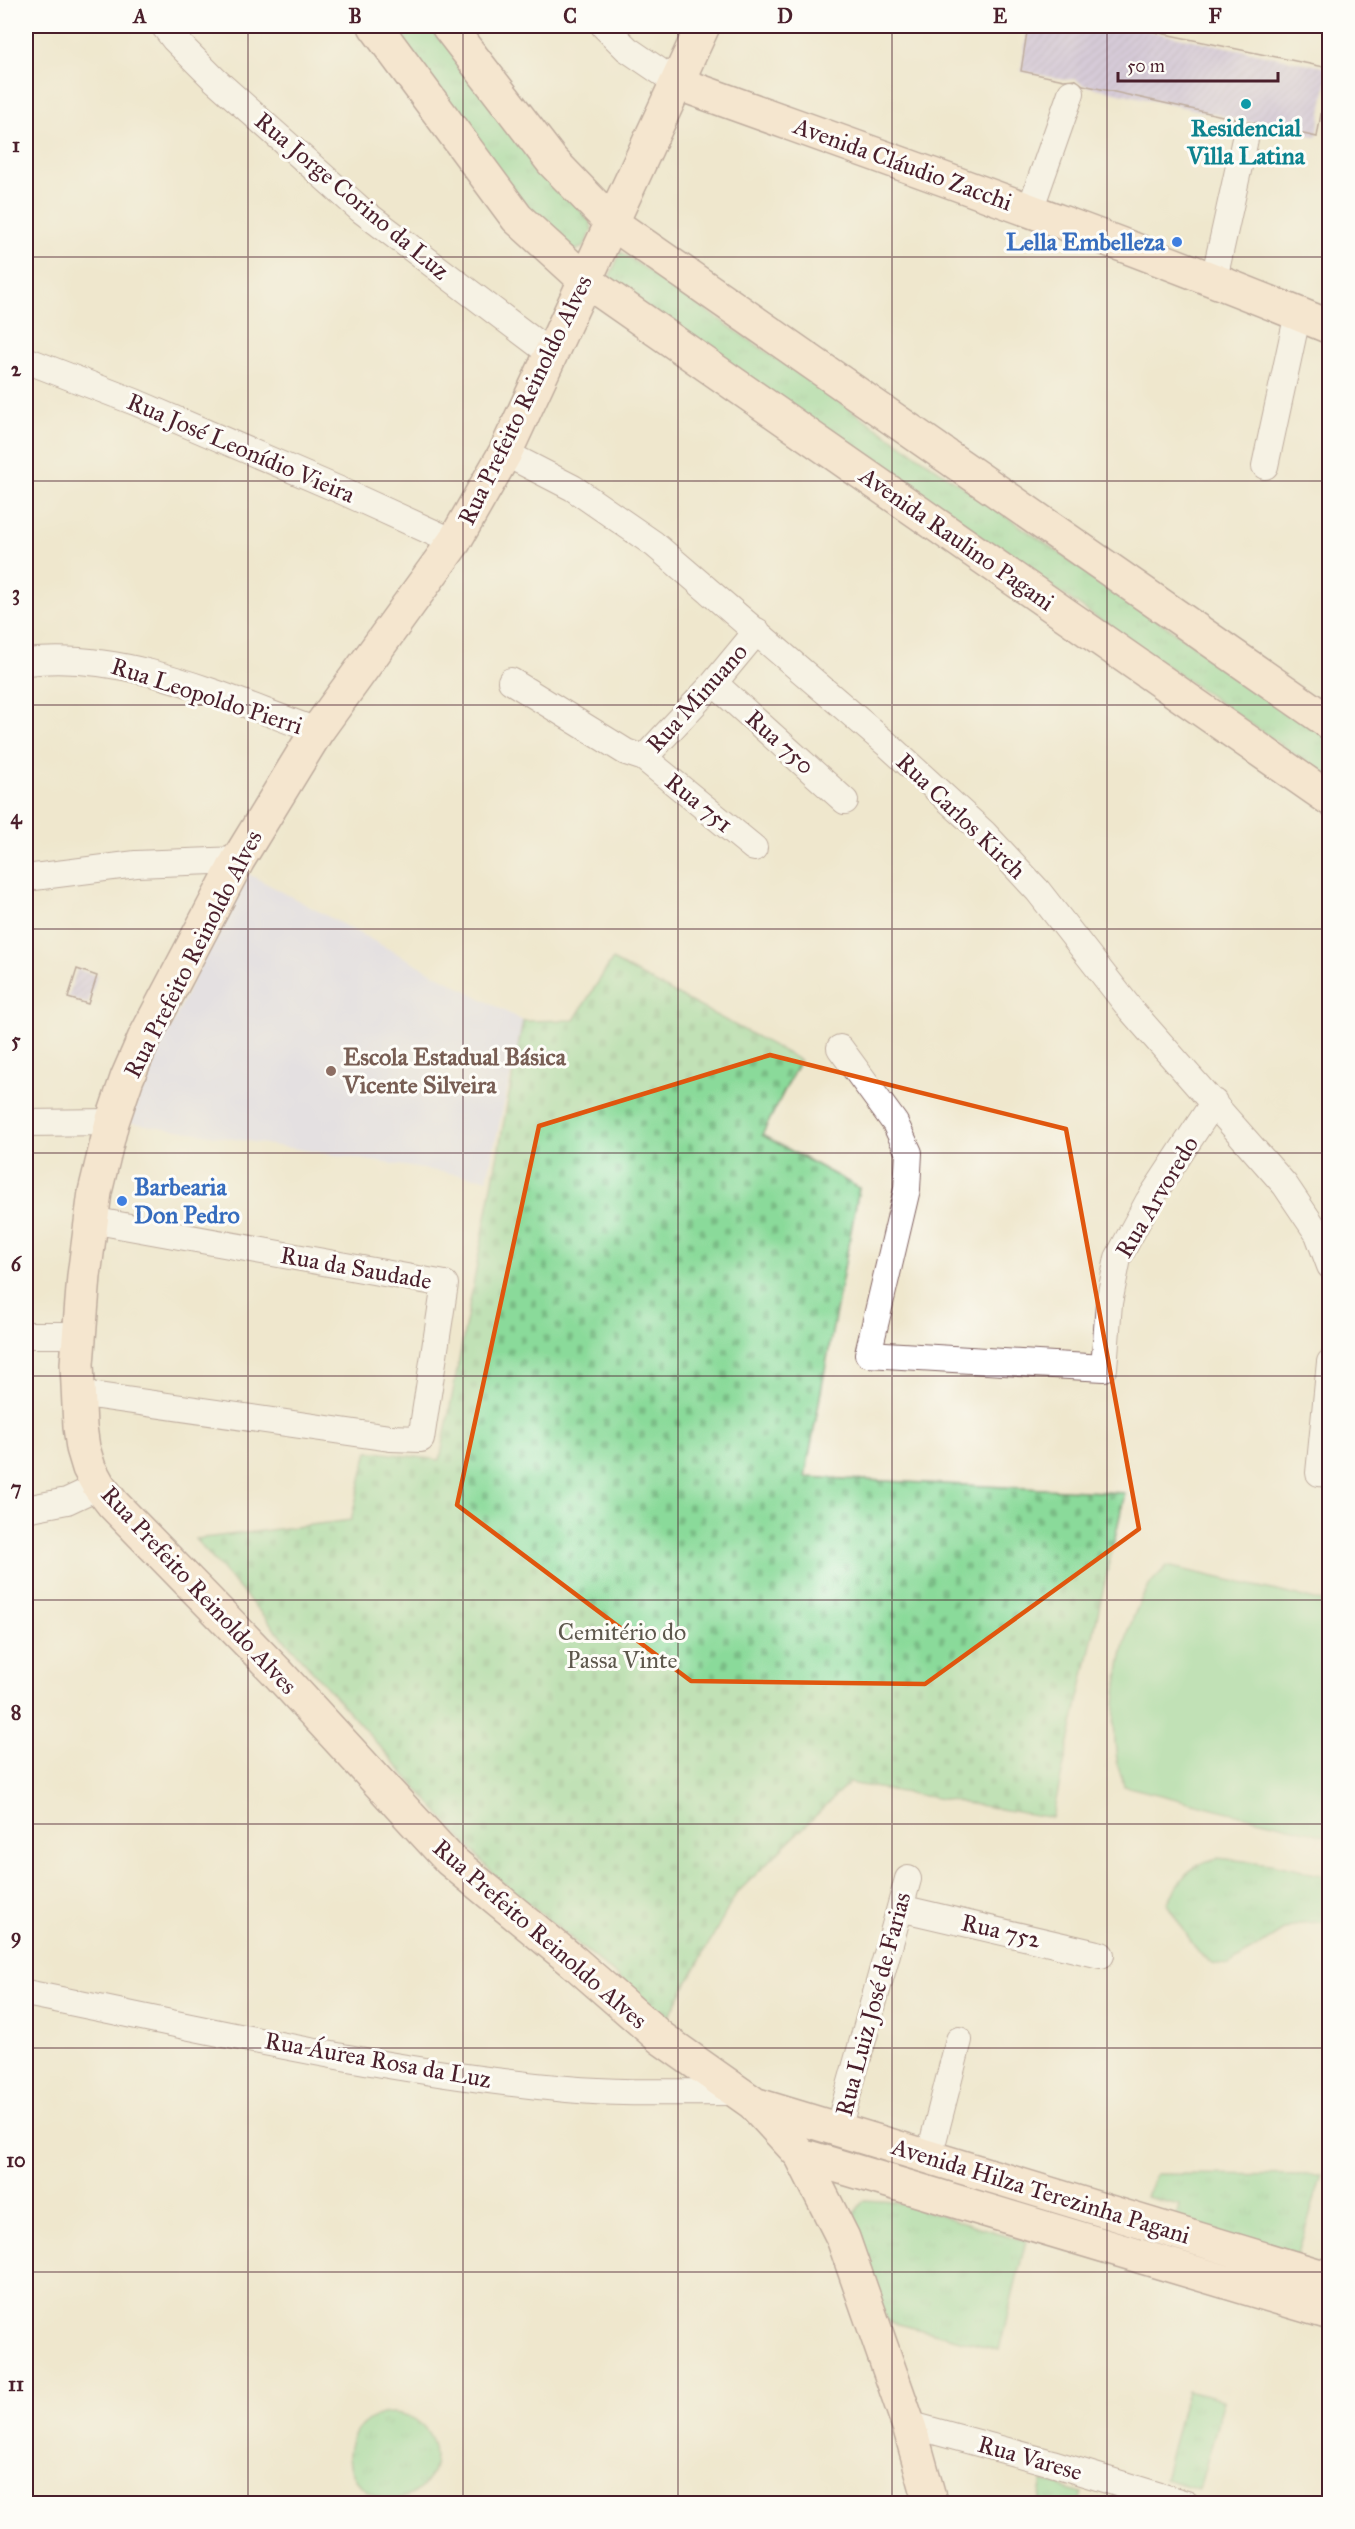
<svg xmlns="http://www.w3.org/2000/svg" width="1355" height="2529" viewBox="0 0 1355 2529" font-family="'IM FELL Great Primer',serif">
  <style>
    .built { fill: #d7d7f8 }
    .grass { fill: url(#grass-tufts); stroke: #6a7c62; stroke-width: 1.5 }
    .cemetery { fill: url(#cemetery-stones); stroke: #6a7c62; stroke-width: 1.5 }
    .pitch { fill: #8ada9a; stroke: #6a7c62; stroke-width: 1.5 }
    .building { fill: url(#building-hatch) }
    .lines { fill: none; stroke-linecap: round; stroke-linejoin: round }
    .street-casing { stroke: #846564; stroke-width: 28 }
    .secondary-casing { stroke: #846564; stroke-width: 36 }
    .street { stroke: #fff; stroke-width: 26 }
    .secondary { stroke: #fde4d0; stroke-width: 33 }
    .marked { fill: none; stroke: #e0560e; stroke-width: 4.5; stroke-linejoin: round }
    .grid { fill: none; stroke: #4a1f2b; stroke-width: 1.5; stroke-opacity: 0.55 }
    .culture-dot { fill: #0f9aa8; stroke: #fdfcf7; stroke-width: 2 }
    .shop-dot { fill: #3f7fe0; stroke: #fdfcf7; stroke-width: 2 }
    .education-dot { fill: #8d6e63; stroke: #fdfcf7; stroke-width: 2 }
    .labels { text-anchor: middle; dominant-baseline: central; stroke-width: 6; stroke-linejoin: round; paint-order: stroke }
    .culture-label { font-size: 24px; font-weight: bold; fill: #0d838f; stroke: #fdfcf7 }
    .street-label { font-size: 24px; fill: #4a1f2b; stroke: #fdfcf7 }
    .shop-label { font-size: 24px; font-weight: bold; fill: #366cbe; stroke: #fdfcf7; text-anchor: end }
    .education-label { font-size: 24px; font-weight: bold; fill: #785e54; stroke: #fdfcf7; text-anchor: start }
    .park-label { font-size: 24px; fill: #5d574c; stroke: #fdfcf7 }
    .neatline { fill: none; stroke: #4a1f2b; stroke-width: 2 }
    .grid-label { font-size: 20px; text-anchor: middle; font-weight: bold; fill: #4a1f2b }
  </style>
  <defs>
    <pattern id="grass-tufts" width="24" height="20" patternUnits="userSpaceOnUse" patternTransform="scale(1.5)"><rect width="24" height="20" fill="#8ada9a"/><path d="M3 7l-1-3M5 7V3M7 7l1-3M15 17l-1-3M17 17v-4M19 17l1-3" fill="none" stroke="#79bb85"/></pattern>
    <pattern id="cemetery-stones" width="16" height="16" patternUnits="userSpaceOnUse" patternTransform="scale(1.5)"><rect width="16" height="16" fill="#8ada9a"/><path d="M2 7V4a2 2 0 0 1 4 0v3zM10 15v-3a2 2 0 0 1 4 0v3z" fill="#79bb85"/></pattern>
    <pattern id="building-hatch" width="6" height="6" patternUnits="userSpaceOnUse" patternTransform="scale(1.5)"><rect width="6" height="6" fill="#b7a7e4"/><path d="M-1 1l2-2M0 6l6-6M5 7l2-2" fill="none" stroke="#9787b9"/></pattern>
  </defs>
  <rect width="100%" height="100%" fill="#fdfcf7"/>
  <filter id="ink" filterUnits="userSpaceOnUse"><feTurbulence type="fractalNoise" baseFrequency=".0167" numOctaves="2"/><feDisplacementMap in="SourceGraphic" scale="12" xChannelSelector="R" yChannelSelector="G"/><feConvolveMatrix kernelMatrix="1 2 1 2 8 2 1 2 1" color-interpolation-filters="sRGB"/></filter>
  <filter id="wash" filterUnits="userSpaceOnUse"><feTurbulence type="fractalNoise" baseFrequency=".008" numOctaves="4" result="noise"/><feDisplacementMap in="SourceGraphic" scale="24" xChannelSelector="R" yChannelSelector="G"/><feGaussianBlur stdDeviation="1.35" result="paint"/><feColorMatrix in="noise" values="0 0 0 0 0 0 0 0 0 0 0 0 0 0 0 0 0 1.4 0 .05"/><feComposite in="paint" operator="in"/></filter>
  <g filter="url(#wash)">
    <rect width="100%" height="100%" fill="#efe7cd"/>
    <path class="built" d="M 243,871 L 523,1021 L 487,1179 L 127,1122 Z"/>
    <path class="grass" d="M 386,26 L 435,26 L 590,222 L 592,229 L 584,247 L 572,252 L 558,248 Z
      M 621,252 L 1329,738 L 1329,778 L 608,280 Z
      M 1217,1858 L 1272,1864 L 1329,1877 L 1329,1922 L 1300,1923 L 1282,1931 L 1229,1965 L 1212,1963 L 1198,1952 L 1167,1904 C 1182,1877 1186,1867 1217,1858 Z
      M 1156,2174 L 1322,2175 L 1296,2259 L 1175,2223 L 1179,2205 L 1146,2197 Z
      M 864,2200 L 896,2202 L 1026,2241 L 999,2350 L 887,2321 L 857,2236 L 853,2215 Z
      M 1187,2391 L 1224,2400 L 1199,2489 L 1164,2479 Z
      M349 2456a43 43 0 1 1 86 0a43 43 0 1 1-86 0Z
      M 1043,2481 L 1082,2493 L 1079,2503 L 1038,2503 Z"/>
    <path class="cemetery" d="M 612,960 L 800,1060 L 762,1135 L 859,1188 L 805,1477 L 1125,1493 L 1052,1818 L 849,1783 L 736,1894 L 668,2018 L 495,1876 L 195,1539 L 351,1520 L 368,1451 L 440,1460 L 523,1021 L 574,1020 Z"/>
    <path class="pitch" d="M 1167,1566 L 1329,1603 L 1329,1837 L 1124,1786 C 1122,1778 1118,1769 1117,1760 C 1109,1709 1120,1631 1149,1586 C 1153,1579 1161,1573 1167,1566 Z"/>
    <g id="blocks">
      <path class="building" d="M 1028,26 L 1126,26 L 1329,68 L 1317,137 L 1083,85 L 1075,79 L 1064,80 L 1021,71 Z
        M 77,969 L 97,976 L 88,1004 L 68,998 Z"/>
    </g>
  </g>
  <g filter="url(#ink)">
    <use href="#blocks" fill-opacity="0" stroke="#846564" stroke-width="1.5"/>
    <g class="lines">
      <g class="street-casing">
        <path id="street" d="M 164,26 L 174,39 L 214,79 L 361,210 L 551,354
          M 604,26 L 627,49 L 677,83
          M 1030,210 L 1071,93
          M 1214,279 L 1245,139
          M 26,360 L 135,402 L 342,491 L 454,542
          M 505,453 L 573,488 L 654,544 L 889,746 L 984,833 L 1038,891 L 1131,1010 L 1285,1185 L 1318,1234 L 1330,1266
          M 1265,466 L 1298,313
          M 26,662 C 126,650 225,698 317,731
          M 511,681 L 626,752 L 644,758 L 714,683 L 757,631
          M 714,683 L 845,801
          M 644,758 L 754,848
          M 26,878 L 136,864 L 238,860
          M 840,1048 L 895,1123 L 909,1153 L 907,1189 L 868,1354 L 1104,1368 L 1109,1303 L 1118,1258 L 1148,1202 L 1214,1102
          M 26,1123 L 112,1122
          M 26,1335 L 79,1335
          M 1330,1362 L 1319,1473 L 1330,1474
          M 77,1393 L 390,1438 L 421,1439 L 445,1284 L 91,1220
          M 26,1509 L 67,1501 L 99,1486
          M 900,1908 L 1101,1955
          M 26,1993 C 205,2029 384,2072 567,2089 C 623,2094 679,2092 735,2092
          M 838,2129 L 908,1879
          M 929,2157 L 959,2040
          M 908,2424 L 1052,2463 L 1186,2504"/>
      </g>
      <g class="secondary-casing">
        <path id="secondary" d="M 375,26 L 517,218 L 585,280 L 1330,799
          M 448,26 L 552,161 L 612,223 L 1330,723
          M 703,26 L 505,453 L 454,542 L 317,731 L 238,860 L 144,1039 L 127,1078 L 112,1122 L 95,1192 L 84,1276 L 77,1364 L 80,1427 L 83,1448 L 89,1468 L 99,1486 L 113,1504 L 276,1671 L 450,1860 L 574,1962 L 661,2038 L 753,2103 L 801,2155 L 843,2238 L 910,2429 L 931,2504
          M 677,83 C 896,162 1115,238 1330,327
          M 754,2104 L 1330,2279
          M 801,2155 L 1330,2313"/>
      </g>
      <use href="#street" class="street"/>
      <use href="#secondary" class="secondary"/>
    </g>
  </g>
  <path d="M0 0H1355V2529H0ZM 770,1055 L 1066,1129 L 1139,1529 L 925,1684 L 691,1681 L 457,1505 L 539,1126 Z" fill="#efe7cd" fill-opacity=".55" fill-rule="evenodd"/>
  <path class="marked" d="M 770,1055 L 1066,1129 L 1139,1529 L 925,1684 L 691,1681 L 457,1505 L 539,1126 Z"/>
  <path class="grid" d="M 248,26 L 248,2504M 463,26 L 463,2504M 678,26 L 678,2504M 892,26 L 892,2504M 1107,26 L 1107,2504M 26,257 L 1330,257M 26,481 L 1330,481M 26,705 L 1330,705M 26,929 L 1330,929M 26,1153 L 1330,1153M 26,1376 L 1330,1376M 26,1600 L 1330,1600M 26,1824 L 1330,1824M 26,2048 L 1330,2048M 26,2272 L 1330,2272"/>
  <circle class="culture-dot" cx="1246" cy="104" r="6"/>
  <g class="shop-dot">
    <circle cx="1177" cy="242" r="6"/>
    <circle cx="122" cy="1201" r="6"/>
  </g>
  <circle class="education-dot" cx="331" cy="1071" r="6"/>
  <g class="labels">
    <g class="culture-label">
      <text x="1246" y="128">Residencial<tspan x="1246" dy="28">Villa Latina</tspan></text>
    </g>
    <g class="street-label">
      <text transform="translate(903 164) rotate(20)">Avenida Cláudio Zacchi</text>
      <text transform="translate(352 196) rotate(40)">Rua Jorge Corino da Luz</text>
      <text transform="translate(525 400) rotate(-64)">Rua Prefeito Reinoldo Alves</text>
      <text transform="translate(241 448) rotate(23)">Rua José Leonídio Vieira</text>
      <text transform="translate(957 539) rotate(35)">Avenida Raulino Pagani</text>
      <text transform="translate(207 696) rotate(18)">Rua Leopoldo Pierri</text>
      <text transform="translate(697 698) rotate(-48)">Rua Minuano</text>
      <text transform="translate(780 742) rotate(42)">Rua 750</text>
      <text transform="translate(699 803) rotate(39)">Rua 751</text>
      <text transform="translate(961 816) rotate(44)">Rua Carlos Kirch</text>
      <text transform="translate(193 954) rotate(-63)">Rua Prefeito Reinoldo Alves</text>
      <text transform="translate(1157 1197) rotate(-59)">Rua Arvoredo</text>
      <text transform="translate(356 1268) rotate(10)">Rua da Saudade</text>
      <text transform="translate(199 1590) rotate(47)">Rua Prefeito Reinoldo Alves</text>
      <text transform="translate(1001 1931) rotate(13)">Rua 752</text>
      <text transform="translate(540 1934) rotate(41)">Rua Prefeito Reinoldo Alves</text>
      <text transform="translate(873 2004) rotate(-75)">Rua Luiz José de Farias</text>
      <text transform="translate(378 2060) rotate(10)">Rua Áurea Rosa da Luz</text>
      <text transform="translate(1041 2191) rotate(17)">Avenida Hilza Terezinha Pagani</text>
      <text transform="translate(1030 2458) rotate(16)">Rua Varese</text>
    </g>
    <g class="shop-label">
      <text x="1165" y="242">Lella Embelleza</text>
      <text x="134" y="1187" text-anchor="start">Barbearia<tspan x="134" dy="28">Don Pedro</tspan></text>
    </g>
    <g class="education-label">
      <text x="343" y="1057">Escola Estadual Básica<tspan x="343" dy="28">Vicente Silveira</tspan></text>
    </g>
    <g class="park-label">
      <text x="622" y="1632">Cemitério do<tspan x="622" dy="28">Passa Vinte</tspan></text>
    </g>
  </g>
  <rect width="1355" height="2529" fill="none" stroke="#fdfcf7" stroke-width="66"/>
  <path d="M1118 72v9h160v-9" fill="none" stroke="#4a1f2b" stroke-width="3"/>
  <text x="1127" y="72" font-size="18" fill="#4a1f2b" stroke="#fdfcf7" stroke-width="4.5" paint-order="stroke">50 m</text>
  <rect x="33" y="33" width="1289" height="2463" class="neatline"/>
  <g class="grid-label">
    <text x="140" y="23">A</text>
    <text x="355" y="23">B</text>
    <text x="570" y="23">C</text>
    <text x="785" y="23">D</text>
    <text x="1000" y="23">E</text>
    <text x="1215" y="23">F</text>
    <text x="16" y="152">1</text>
    <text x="16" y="376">2</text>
    <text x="16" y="600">3</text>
    <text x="16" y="824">4</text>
    <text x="16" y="1047">5</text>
    <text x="16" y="1271">6</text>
    <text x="16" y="1495">7</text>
    <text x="16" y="1719">8</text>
    <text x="16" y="1943">9</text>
    <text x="16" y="2167">10</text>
    <text x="16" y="2391">11</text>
  </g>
</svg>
